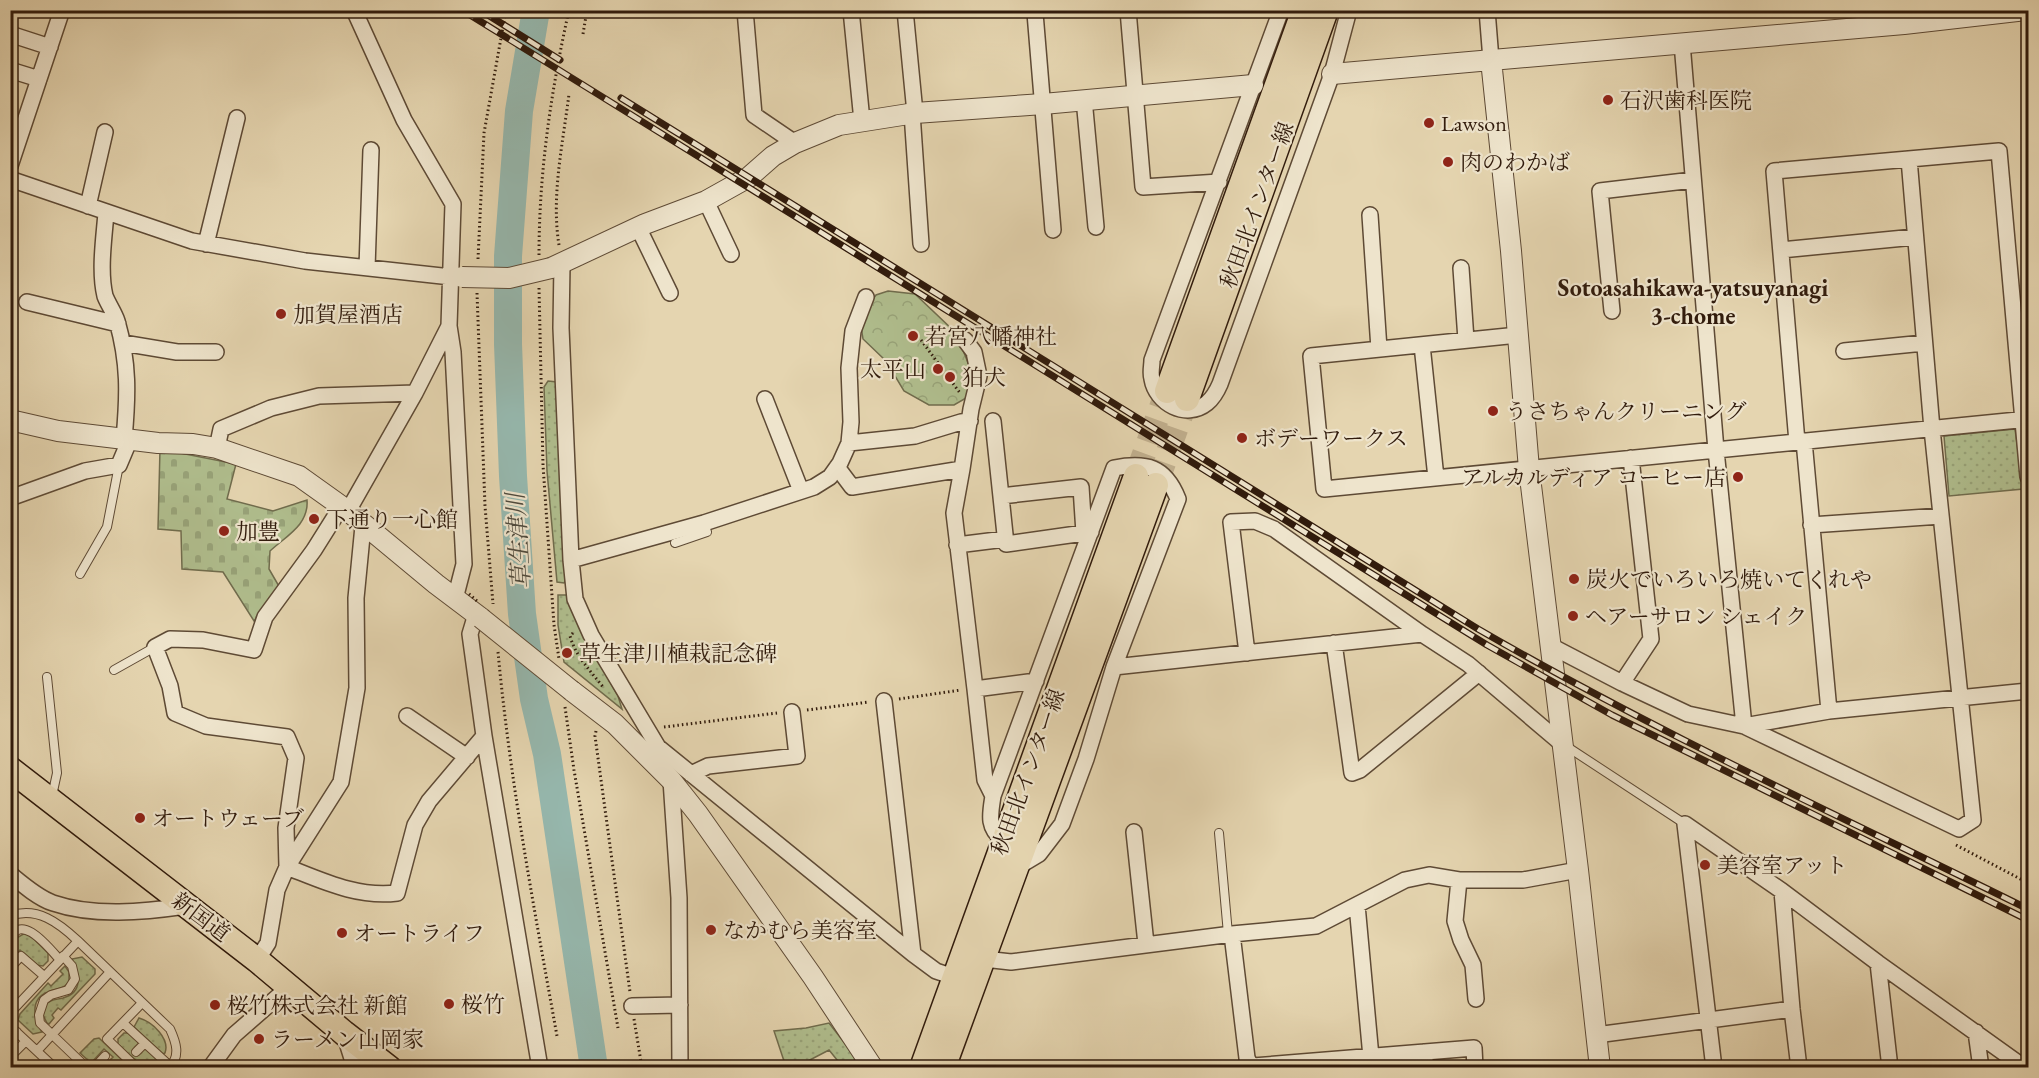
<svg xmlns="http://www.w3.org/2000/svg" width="2039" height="1078" viewBox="0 0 2039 1078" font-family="'EB Garamond','Noto Serif JP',serif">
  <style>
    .grass { fill: url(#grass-dots); stroke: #706c4d; stroke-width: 1.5 }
    .forest { fill: url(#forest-crowns); stroke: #706c4d; stroke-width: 1.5 }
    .cemetery { fill: url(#cemetery-stones); stroke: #706c4d; stroke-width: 1.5 }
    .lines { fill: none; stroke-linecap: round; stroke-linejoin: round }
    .river { stroke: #96b8ae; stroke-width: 28 }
    .primary-tunnel { stroke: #c1b08f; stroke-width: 24; stroke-dasharray: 24 12; stroke-linecap: butt }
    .service-casing { stroke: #5e4a35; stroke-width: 10 }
    .minor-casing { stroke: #5e4a35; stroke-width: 18 }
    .tertiary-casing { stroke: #5e4a35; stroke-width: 22 }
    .primary-casing { stroke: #311b0c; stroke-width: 27 }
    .path { stroke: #311b0c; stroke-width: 3; stroke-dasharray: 1.5 3; stroke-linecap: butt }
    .service { stroke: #eee4cc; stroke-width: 8 }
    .minor { stroke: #eee4cc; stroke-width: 15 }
    .tertiary { stroke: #eee4cc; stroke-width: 20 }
    .primary { stroke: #e5d5b0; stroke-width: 24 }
    .rail-casing { stroke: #311b0c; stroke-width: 7 }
    .rail { stroke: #eee4cc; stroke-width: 4.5; stroke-dasharray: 14; stroke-linecap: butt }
    .tertiary-bridge-casing { stroke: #5e4a35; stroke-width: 22; stroke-linecap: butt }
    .path-bridge { stroke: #311b0c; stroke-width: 3; stroke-dasharray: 1.5 3; stroke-linecap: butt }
    .tertiary-bridge { stroke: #eee4cc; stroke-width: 20 }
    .poi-dot { fill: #8f2418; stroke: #eee4cc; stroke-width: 2 }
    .labels { text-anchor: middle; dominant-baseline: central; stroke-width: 4.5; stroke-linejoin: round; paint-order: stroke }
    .poi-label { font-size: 22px; fill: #311b0c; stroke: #eee4cc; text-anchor: start }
    .street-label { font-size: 22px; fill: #311b0c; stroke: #eee4cc }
    .neighbourhood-label { font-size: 24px; font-weight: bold; fill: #311b0c; stroke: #eee4cc }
    .water-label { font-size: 24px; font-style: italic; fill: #4f4a3d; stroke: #eee4cc }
  </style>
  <defs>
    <pattern id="grass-dots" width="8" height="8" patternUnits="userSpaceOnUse" patternTransform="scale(1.5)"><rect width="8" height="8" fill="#b0be8e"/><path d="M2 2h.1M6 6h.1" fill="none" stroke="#98a379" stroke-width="1.8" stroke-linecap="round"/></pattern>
    <pattern id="forest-crowns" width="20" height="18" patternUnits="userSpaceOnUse" patternTransform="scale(1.5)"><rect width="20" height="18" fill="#b0be8e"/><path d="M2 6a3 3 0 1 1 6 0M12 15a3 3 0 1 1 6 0" fill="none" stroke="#98a379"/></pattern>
    <pattern id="cemetery-stones" width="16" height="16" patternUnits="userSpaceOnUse" patternTransform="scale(1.5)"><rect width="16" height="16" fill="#b0be8e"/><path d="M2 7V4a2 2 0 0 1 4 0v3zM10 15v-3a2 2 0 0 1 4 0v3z" fill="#98a379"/></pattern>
  </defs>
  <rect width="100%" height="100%" fill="#e5d5b0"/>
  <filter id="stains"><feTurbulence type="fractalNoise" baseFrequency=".00333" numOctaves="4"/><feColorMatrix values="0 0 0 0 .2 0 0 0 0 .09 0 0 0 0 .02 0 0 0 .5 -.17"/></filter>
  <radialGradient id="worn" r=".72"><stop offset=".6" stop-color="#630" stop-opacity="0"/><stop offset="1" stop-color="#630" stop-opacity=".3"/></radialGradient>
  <path class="grass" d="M 548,381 L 557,382 L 566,580 L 564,583 L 557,582 L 547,471 L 544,387 Z
    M 2015,429 L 2023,489 L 1949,496 L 1944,436 Z
    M 558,595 L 570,595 L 584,635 L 618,696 L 622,709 L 564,662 L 558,625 Z
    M 25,933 L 29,934 L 48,953 L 48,961 L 43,966 L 37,965 L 20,950 L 11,961 L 15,939 Z
    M 82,957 L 95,969 L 95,974 L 61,1010 L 58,1008 L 52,1015 L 54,1018 L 49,1024 L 47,1023 L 43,1015 L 45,1005 C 51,999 55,1000 63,998 C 84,992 79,974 72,959 Z
    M 65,966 L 69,972 L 69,982 C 63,990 57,988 48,992 C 29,999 34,1020 42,1032 L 33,1034 L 18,1020 L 20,1014 L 48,983 L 51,986 L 63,974 L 60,971 Z
    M 139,1018 C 153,1022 170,1039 165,1053 L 163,1054 L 134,1027 Z
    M 829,1023 L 857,1059 L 842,1066 L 829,1050 L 806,1062 L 786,1067 L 774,1031 L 806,1028 Z
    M 124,1033 L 129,1033 L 139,1043 L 132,1051 L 137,1056 L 145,1048 L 158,1059 L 156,1067 L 143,1067 L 118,1044 L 118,1039 Z
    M 99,1038 L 122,1060 L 115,1067 L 103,1067 L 113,1057 L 104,1049 L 91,1063 L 80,1053 L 94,1039 Z"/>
  <path class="forest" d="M 888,291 L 915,294 L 956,333 L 973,375 L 973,394 L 954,405 L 929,405 L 904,391 L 886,361 L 863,339 L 861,326 L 866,309 L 876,295 Z"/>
  <path class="cemetery" d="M 160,449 L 236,464 L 227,499 L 273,511 L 307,500 C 309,525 286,536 270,551 L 269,569 L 280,588 L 254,621 L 223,572 L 182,569 L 181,531 L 158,529 Z"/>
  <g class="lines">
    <path class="river" d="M 536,10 L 519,111 L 508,256 L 508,344 L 513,476 L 522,614 L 534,699 L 547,754 L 594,1068"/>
    <path class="primary-tunnel" d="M 1136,476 L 1167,391
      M 1156,485 L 1187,399"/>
    <g class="service-casing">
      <path id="service" d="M 675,543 L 707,532 L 704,523
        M 80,574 L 107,527 L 119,465
        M 114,670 L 155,647
        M 47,677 L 57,773 L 52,796
        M 1566,746 L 1685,824
        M 1219,833 L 1228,934
        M 10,895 L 18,881
        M 10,916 C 37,906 59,923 78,941 L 170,1029 C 176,1042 181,1056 169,1068
        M 10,943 C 18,908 50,949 60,960
        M 63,956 L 72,966 L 75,979 L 68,990 L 51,995 L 44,1000 L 39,1015 L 40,1023 L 87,1068
        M 10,968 L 21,956 L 44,976
        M 10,1013 L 78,941
        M 123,1023 L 170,1066
        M 10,1026 L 55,1068
        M 10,1039 L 17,1032
        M 37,1051 L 110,972
        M 136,1052 L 145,1043
        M 10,1057 L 26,1041
        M 10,1059 L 20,1068
        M 94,1068 L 105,1056
        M 137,1068 L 107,1039 L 142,1003"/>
    </g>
    <g class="minor-casing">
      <path id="minor" d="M 745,10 L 754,115 L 795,143
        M 851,10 L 862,121
        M 905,10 L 915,113
        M 1128,10 L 1143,187 L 1219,182
        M 1281,10 L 1152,360 C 1152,366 1150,373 1152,379 C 1156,403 1186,420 1207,403 C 1213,398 1217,391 1220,384 L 1332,74 L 1349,10
        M 1487,10 L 1491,60
        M 1035,13 L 1053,230
        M 10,34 L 50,47
        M 1682,43 L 1716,450 L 1744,726
        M 10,70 L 39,79
        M 1084,99 L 1096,227
        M 912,113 L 921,244
        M 10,166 L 62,10
        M 10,179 L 192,241 L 305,261 L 451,277
        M 706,201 L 731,254
        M 88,206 L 105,132
        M 106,213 C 104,238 99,271 105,296 C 108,304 114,312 117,321 C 129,363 128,395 124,439
        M 1370,215 L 1379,349
        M 638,227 L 670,293
        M 206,244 L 237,118
        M 1781,250 L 1915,237
        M 562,264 L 561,328 L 571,560 L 575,599 L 591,635 L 658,747 L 913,954 L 936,971 L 960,979
        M 367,268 L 371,150
        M 1461,268 L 1466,340
        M 27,302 L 118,324
        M 1612,311 L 1600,191 L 1693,180
        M 449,326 L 453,352 L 464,564 L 455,599
        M 1518,335 L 1311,356 L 1324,489 L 2028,419
        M 123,343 L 177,352 L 216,352
        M 1422,345 L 1436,478
        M 1844,351 L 1924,343
        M 765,399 L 801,491
        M 993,421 L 1006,544 L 1091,532
        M 1804,441 L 1829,711
        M 1797,442 L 1774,171 L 1999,151 L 2028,477
        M 849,443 L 915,436 L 961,422 L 970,421
        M 217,448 L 221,429 L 271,408 L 319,396 L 415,393
        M 837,467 L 852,487 L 962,469 L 971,409 L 979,376 L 974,352 L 965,340
        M 962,469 L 954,513 L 975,689 L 1036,681
        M 1001,496 L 1081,487 L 1084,533
        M 10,498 L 85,471 L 119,465 L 130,439
        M 341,507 L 314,550 L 265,617 L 254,650 L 203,640 L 170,639 L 155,647 L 170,686 L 175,713 L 206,726 L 287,737 L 296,758 L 286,828 L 287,867 C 323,881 358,898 397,893 L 415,825 L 429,801 L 484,736 L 470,634 L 476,614
        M 348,511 L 415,393 L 449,326 L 453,204 L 404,120 L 354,10
        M 1811,525 L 1941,516
        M 957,545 L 1005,539
        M 571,560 L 704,523 L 814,487 L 830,477 L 840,463 L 849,443 L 851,422 L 849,368 L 853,331 L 866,297
        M 1334,643 L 1352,773 L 1360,770 L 1479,673
        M 1549,645 L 1622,683 L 1688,714 L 1744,726 L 1959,829 L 1973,820 L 1932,429 L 1909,159
        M 1247,653 L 1231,522 L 1255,521 L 1274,529 L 1422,634
        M 1114,667 L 1422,634 L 1468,664 L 1561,743
        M 1622,683 L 1651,639 L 1631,458
        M 975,689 L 985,780 L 993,796
        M 884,701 L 913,954
        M 407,716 L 467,757
        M 1744,726 L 1829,711 L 2028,691
        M 484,736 L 540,1068
        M 691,774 L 708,766 L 797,756 L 792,712
        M 671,780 L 679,898 L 680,1068
        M 1685,824 L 1782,891 L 1878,963 L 2025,1068
        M 1685,824 L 1714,1068
        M 1134,832 L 1146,944
        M 1003,840 C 987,827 990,815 993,796 L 1114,468 C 1146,462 1165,466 1178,499 L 1114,667 L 1086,759 L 1062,824 L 1039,854 L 1024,863 L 1017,865
        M 10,874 C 22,884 38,898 53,903 C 94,917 144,912 186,906
        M 1459,880 L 1455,921 L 1461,940 L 1473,965 L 1476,999
        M 1782,891 L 1792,1009 L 1799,1068
        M 1357,905 L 1371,1057
        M 1232,934 L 1247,1058 L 1250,1064 L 1253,1066 L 1474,1048 L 1475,1068
        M 975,958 L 1011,962 L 1232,934 L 1316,926 L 1405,880 L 1429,875 L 1459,880 L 1523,880 L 1578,870
        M 257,960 L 268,943 L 277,890 L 287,867 L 341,782 L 357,688 L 356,598 L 363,526
        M 1878,963 L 1890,1068
        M 632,1006 L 680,1005
        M 1976,1032 L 1981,1068
        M 344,1033 L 355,1068
        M 1596,1035 L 1792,1009
        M 1424,1052 L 1426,1068
        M 210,1068 L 234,1035 L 289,987"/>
    </g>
    <g class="tertiary-casing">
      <path id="tertiary" d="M 1491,60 L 1511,251 L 1529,469 L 1578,870 L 1600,1068
        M 1332,74 L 1904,24 L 2026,10
        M 551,268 L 645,224 L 706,201 L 749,177 L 773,156 L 795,143 L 839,125 L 915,113 L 1043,104 L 1253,85
        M 10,420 L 58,431 L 158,443 L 193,444 L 217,448 L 299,476 L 348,511 L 436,584 L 481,618
        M 572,691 L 615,724 L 671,780 L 698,814 L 813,977 L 873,1068"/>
    </g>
    <g class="primary-casing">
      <path id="primary" d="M 1167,391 L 1304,10
        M 1187,399 L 1326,10
        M 10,769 L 257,960 L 344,1033 L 389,1068
        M 922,1068 L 1136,476
        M 943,1068 L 1156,485"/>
    </g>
    <path class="path" d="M 583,34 L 587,10
      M 559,245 C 551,196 563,143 569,94
      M 539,255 C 539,172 551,91 569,10
      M 478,259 L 484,133 L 506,10
      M 539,288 L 543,465 L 554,625 L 559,659
      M 477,293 L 485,506 L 493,604
      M 921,340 L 960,393
      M 573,633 L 570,636 C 576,657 590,670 603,687
      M 498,652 C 510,781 534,908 557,1036
      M 899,699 L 961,690
      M 565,707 L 574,770 L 618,1028
      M 807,710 L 869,702
      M 664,727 L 777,713
      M 596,731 L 595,736 L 630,992
      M 1956,845 L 2028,883
      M 634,1019 L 642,1068"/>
    <use href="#service" class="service"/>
    <use href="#minor" class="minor"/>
    <use href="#tertiary" class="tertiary"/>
    <use href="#primary" class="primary"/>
    <g class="rail-casing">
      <path id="rail" d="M 462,10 L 1487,645 L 1612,715 L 2028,920
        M 480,10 L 560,60
        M 621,98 L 1478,629 C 1656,732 1844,818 2028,909"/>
    </g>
    <use href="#rail" class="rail"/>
    <g class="tertiary-bridge-casing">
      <path id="tertiary-bridge" d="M 462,277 L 509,278 L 551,268
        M 481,618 L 572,691"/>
    </g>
    <path class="path-bridge" d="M 469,594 L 477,601"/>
    <use href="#tertiary-bridge" class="tertiary-bridge"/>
  </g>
  <g class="poi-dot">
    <circle cx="1608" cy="100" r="6"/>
    <circle cx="1429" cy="123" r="6"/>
    <circle cx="1448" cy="162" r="6"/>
    <circle cx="281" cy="314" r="6"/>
    <circle cx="913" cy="336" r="6"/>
    <circle cx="938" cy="369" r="6"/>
    <circle cx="950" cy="377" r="6"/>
    <circle cx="1493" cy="411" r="6"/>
    <circle cx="1242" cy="438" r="6"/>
    <circle cx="1738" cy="477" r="6"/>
    <circle cx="314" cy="519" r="6"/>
    <circle cx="224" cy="531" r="6"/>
    <circle cx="1574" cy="579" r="6"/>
    <circle cx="1573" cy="616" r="6"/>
    <circle cx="567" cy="653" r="6"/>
    <circle cx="140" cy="818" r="6"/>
    <circle cx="1705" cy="865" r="6"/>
    <circle cx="711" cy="930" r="6"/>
    <circle cx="342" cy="933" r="6"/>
    <circle cx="449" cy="1004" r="6"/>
    <circle cx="215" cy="1005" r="6"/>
    <circle cx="259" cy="1039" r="6"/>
  </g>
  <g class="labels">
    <g class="poi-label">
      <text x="1620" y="100">石沢歯科医院</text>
      <text x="1441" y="123">Lawson</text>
      <text x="1460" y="162">肉のわかば</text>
      <text x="293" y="314">加賀屋酒店</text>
      <text x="925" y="336">若宮八幡神社</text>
      <text x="926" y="369" text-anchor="end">太平山</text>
      <text x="962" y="377">狛犬</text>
      <text x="1505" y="411">うさちゃんクリーニング</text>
      <text x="1254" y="438">ボデーワークス</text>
      <text x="1726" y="477" text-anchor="end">アルカルディア コーヒー店</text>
      <text x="326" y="519">下通り一心館</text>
      <text x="236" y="531">加豊</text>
      <text x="1586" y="579">炭火でいろいろ焼いてくれや</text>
      <text x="1585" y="616">ヘアーサロン シェイク</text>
      <text x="579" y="653">草生津川植栽記念碑</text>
      <text x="152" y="818">オートウェーブ</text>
      <text x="1717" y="865">美容室アット</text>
      <text x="723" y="930">なかむら美容室</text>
      <text x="354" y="933">オートライフ</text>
      <text x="461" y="1004">桜竹</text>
      <text x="227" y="1005">桜竹株式会社 新館</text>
      <text x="271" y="1039">ラーメン山岡家</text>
    </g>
    <g class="street-label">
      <text transform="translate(1257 205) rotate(-70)">秋田北インター線</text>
      <text transform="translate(1028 772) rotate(-70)">秋田北インター線</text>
      <text transform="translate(201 917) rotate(37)">新国道</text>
    </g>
    <g class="neighbourhood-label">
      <text x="1693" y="287">Sotoasahikawa-yatsuyanagi<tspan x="1693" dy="28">3-chome</tspan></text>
    </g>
    <g class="water-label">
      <text transform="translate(518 541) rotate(-94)">草生津川</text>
    </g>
  </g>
  <rect width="2039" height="1078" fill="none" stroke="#e5d5b0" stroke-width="36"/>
  <rect x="12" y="12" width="2015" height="1054" fill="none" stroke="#311b0c" stroke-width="3"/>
  <rect x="18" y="18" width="2003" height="1042" fill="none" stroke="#311b0c" stroke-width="1.5"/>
  <rect width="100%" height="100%" filter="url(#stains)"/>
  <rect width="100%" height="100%" fill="url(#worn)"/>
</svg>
